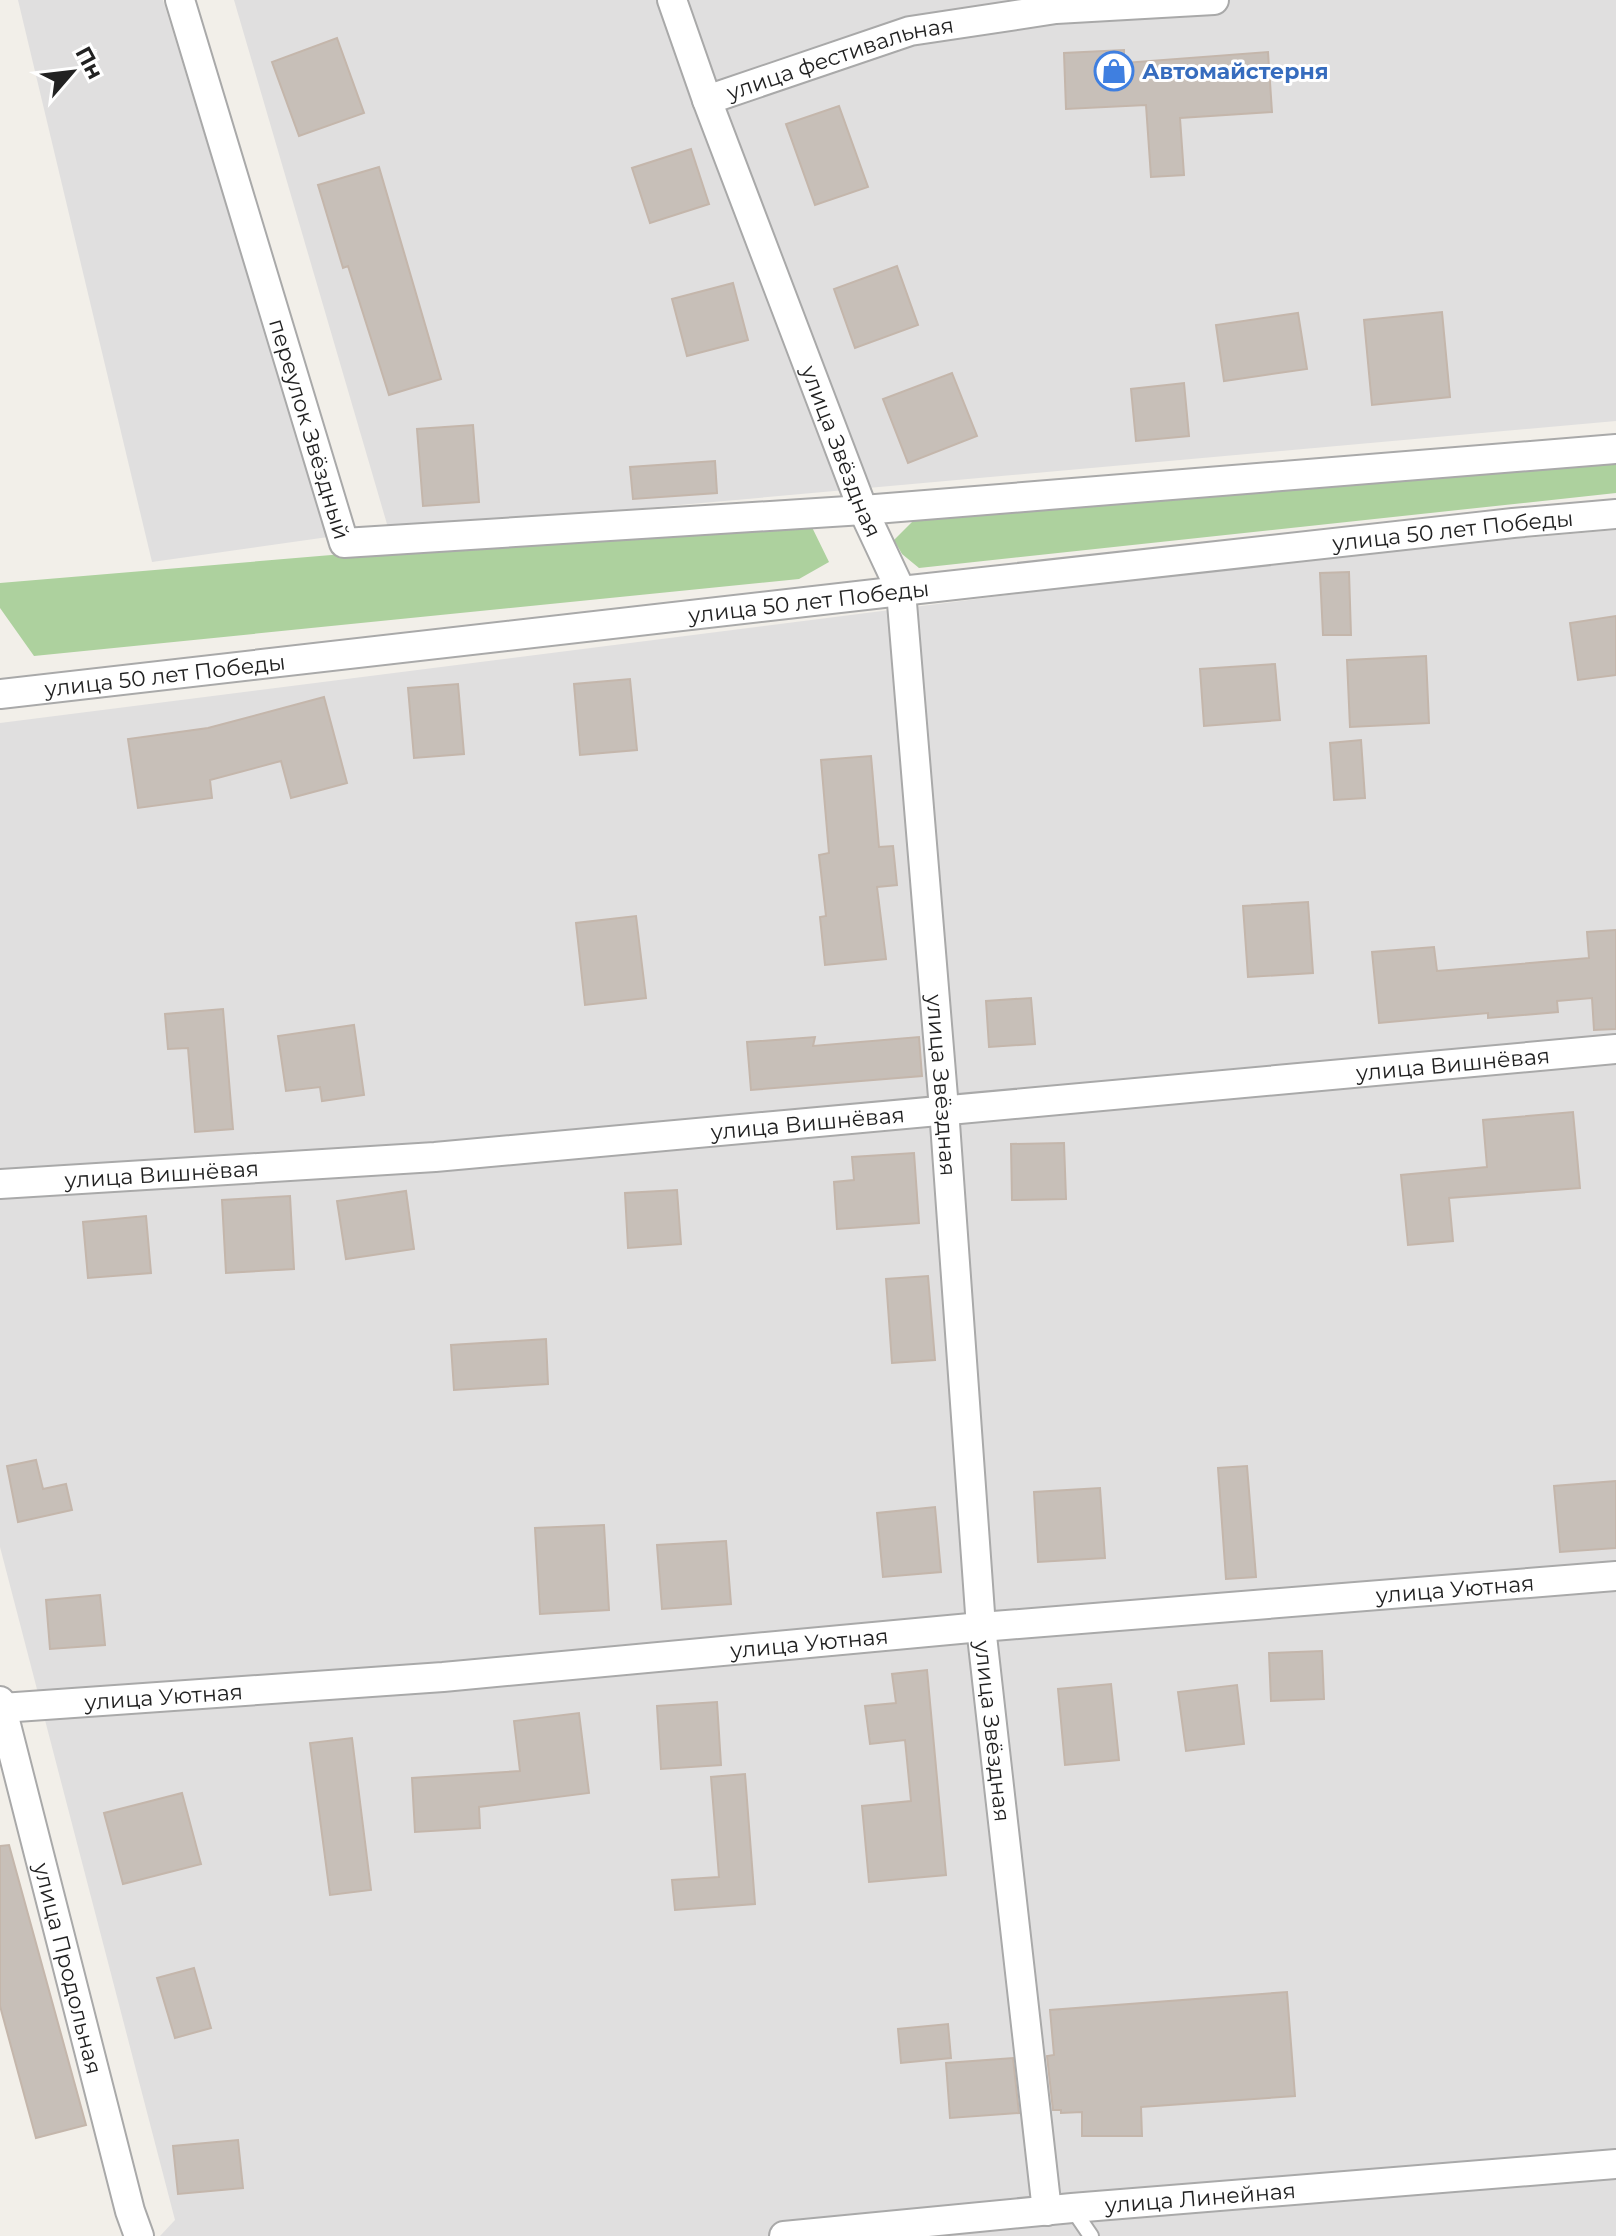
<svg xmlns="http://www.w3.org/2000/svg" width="1616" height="2236" viewBox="0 0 1616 2236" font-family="Montserrat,sans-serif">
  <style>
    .residential { fill: #e0dfdf }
    .forest { fill: #add19e }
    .building { fill: #c7bfb8; stroke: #c4b6ab; stroke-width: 2 }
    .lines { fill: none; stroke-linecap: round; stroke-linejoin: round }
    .lane-casing { stroke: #a9a9a9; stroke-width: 18 }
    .street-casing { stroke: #a9a9a9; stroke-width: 32 }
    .lane { stroke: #fff; stroke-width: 14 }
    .street { stroke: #fff; stroke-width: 28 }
    .labels { text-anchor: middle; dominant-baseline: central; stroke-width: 6; stroke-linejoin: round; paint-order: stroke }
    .street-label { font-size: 22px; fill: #222; stroke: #fff }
    .shop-label { font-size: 22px; font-weight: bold; fill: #366cbe; stroke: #fff; text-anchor: start }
  </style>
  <rect width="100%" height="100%" fill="#f2efe9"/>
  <path class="residential" d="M 18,0 L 163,0 L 328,537 L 152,562 Z
    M 234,0 L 1616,0 L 1616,421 L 389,531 Z
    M 1616,530 L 1616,2236 L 160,2236 L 175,2220 L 0,1547 L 0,723 L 1292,559 Z"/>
  <path class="forest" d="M 1616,456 L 1616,493 L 919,568 L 902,554 L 894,540 L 915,519 Z
    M 806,515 L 829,562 L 799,579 L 34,656 L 0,608 L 0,583 Z"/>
  <path class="building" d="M 337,38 L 364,113 L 299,136 L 272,62 Z
    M 1124,50 L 1124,63 L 1268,52 L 1272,112 L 1180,118 L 1184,175 L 1151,177 L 1146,105 L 1066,109 L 1064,53 Z
    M 839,106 L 868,187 L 815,205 L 786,124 Z
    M 691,149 L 709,204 L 650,223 L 632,168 Z
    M 379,167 L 441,379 L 389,395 L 348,266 L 343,268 L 318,185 Z
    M 897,266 L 918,325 L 855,348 L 834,289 Z
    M 733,283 L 748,340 L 687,356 L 672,299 Z
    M 1442,312 L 1450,397 L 1372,405 L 1364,320 Z
    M 1298,313 L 1307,369 L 1224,381 L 1216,325 Z
    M 952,373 L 977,436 L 908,463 L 883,399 Z
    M 1184,383 L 1189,436 L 1136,441 L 1131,389 Z
    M 473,425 L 479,502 L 423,506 L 417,429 Z
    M 715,461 L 717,493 L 633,499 L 630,467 Z
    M 1349,572 L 1351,635 L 1323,635 L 1320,573 Z
    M 1616,616 L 1616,675 L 1578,680 L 1570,623 Z
    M 1426,656 L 1429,723 L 1350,727 L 1347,660 Z
    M 1275,664 L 1280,720 L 1204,726 L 1200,669 Z
    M 630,679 L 637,750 L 580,755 L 574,684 Z
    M 458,684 L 464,754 L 414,758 L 408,688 Z
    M 324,697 L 347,783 L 291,798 L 281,761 L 210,780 L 212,798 L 138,808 L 128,739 L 208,728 Z
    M 1361,740 L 1365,798 L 1334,800 L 1330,743 Z
    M 871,756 L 879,847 L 893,846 L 897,885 L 877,887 L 886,959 L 825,965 L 820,917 L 826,916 L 819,855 L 829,853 L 821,760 Z
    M 1308,902 L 1313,973 L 1248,977 L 1243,906 Z
    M 636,916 L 646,998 L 585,1005 L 576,923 Z
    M 1616,930 L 1616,1029 L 1594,1030 L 1592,998 L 1557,1001 L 1558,1012 L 1488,1018 L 1488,1013 L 1379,1023 L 1372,952 L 1434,947 L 1437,971 L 1589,958 L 1587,932 Z
    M 1031,998 L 1035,1044 L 989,1047 L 986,1001 Z
    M 223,1009 L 233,1129 L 195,1132 L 188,1048 L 168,1049 L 165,1014 Z
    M 354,1025 L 364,1095 L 322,1101 L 320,1087 L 286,1091 L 278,1036 Z
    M 815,1037 L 813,1046 L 919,1037 L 922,1076 L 751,1090 L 747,1042 Z
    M 1573,1112 L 1580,1188 L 1449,1198 L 1453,1241 L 1408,1245 L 1401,1175 L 1487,1167 L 1483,1120 Z
    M 1064,1143 L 1066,1199 L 1012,1200 L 1011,1144 Z
    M 914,1153 L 919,1223 L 837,1229 L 834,1182 L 854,1180 L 852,1157 Z
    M 677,1190 L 681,1244 L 628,1248 L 625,1193 Z
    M 406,1191 L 414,1249 L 346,1259 L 337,1201 Z
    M 290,1196 L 294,1269 L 226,1273 L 222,1200 Z
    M 146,1216 L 151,1273 L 88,1278 L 83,1222 Z
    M 928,1276 L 935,1360 L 892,1363 L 886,1279 Z
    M 546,1339 L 548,1384 L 454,1390 L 451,1345 Z
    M 36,1460 L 43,1489 L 66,1484 L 72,1510 L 18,1522 L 7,1466 Z
    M 1247,1466 L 1256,1577 L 1226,1579 L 1218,1468 Z
    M 1616,1481 L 1616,1548 L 1560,1552 L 1554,1486 Z
    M 1100,1488 L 1105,1558 L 1038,1562 L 1034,1492 Z
    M 935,1507 L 941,1572 L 883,1577 L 877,1513 Z
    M 604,1525 L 609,1610 L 540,1614 L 535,1528 Z
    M 726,1541 L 731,1604 L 662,1609 L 657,1545 Z
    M 100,1595 L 105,1645 L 50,1649 L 46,1600 Z
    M 1322,1651 L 1324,1699 L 1271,1701 L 1269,1653 Z
    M 927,1670 L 946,1875 L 869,1882 L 862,1806 L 911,1801 L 905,1740 L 870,1744 L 865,1706 L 896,1703 L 892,1674 Z
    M 1111,1684 L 1119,1760 L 1065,1765 L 1058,1689 Z
    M 1237,1685 L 1244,1744 L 1186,1751 L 1178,1692 Z
    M 717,1702 L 721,1765 L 661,1769 L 657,1706 Z
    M 579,1713 L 589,1793 L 479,1807 L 480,1828 L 415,1832 L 412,1778 L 520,1771 L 514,1721 Z
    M 352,1738 L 371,1890 L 330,1895 L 310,1743 Z
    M 745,1774 L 755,1904 L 675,1910 L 672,1880 L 719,1877 L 711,1777 Z
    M 182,1793 L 201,1864 L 123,1884 L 104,1813 Z
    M 9,1845 L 86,2125 L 36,2138 L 0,2006 L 0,1846 Z
    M 194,1968 L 211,2028 L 175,2038 L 157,1978 Z
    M 1287,1992 L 1295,2096 L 1141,2107 L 1142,2136 L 1082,2136 L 1082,2112 L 1061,2113 L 1061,2110 L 1053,2110 L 1047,2056 L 1054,2055 L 1050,2010 Z
    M 948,2024 L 951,2058 L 901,2063 L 898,2029 Z
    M 1013,2058 L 1019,2113 L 950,2118 L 946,2063 Z
    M 238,2140 L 243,2188 L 178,2194 L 173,2146 Z"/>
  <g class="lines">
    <g class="lane-casing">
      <path id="lane" d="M 1072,2208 L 1091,2236"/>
    </g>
    <g class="street-casing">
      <g id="street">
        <path id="s1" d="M 180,0 L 344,543 L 863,510 L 1616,449"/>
        <path id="s2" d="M 672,0 L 707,100 L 863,510 L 901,591 L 944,1109 L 981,1627 L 1047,2211"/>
        <path id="s3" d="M 707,100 L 910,31 L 1056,9 L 1214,0"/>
        <path id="s4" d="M 0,694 L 901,591 L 1513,523 L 1616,514"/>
        <path id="s5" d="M 0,1184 L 435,1157 L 1616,1049"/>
        <path id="s6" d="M 0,1701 L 130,2211 L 139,2236"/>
        <path id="s7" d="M 2,1708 L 443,1677 L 981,1627 L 1616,1576"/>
        <path id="s8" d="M 784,2236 L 1072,2208 L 1616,2164"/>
      </g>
    </g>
    <use href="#lane" class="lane"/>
    <use href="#street" class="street"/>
  </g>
  <defs>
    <g id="shop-ring" transform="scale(2)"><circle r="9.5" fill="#fff" stroke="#3f7fe0" stroke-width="1.5"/><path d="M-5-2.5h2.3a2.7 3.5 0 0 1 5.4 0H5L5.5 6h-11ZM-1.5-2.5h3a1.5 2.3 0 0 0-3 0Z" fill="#3f7fe0"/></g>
  </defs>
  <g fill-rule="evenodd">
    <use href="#shop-ring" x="1114" y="71"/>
  </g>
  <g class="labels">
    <g class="street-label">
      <text stroke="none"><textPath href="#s3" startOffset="140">улица фестивальная</textPath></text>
      <text stroke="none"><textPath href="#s1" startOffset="448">переулок Звёздный</textPath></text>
      <text stroke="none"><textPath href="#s2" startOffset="482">улица Звёздная</textPath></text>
      <text stroke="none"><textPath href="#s4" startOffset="1462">улица 50 лет Победы</textPath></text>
      <text stroke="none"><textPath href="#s4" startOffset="814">улица 50 лет Победы</textPath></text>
      <text stroke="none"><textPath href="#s4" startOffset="166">улица 50 лет Победы</textPath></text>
      <text stroke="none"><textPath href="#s5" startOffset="1458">улица Вишнёвая</textPath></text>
      <text stroke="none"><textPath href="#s2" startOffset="1130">улица Звёздная</textPath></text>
      <text stroke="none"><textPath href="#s5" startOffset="810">улица Вишнёвая</textPath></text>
      <text stroke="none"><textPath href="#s5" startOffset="162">улица Вишнёвая</textPath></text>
      <text stroke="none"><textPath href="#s7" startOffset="1458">улица Уютная</textPath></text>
      <text stroke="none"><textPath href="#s7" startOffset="810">улица Уютная</textPath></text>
      <text stroke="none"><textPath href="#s7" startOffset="162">улица Уютная</textPath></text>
      <text stroke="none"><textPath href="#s2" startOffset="1778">улица Звёздная</textPath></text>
      <text stroke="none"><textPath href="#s6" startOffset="276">улица Продольная</textPath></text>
      <text stroke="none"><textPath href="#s8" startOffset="418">улица Линейная</textPath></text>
    </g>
    <g class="shop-label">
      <text x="1142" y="71">Автомайстерня</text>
    </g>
  </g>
  <g transform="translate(72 72) rotate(62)" stroke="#ffffff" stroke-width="6" paint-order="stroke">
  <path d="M0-6L14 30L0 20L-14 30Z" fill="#222222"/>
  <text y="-12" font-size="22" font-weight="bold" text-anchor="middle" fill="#222222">Пн</text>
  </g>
</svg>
